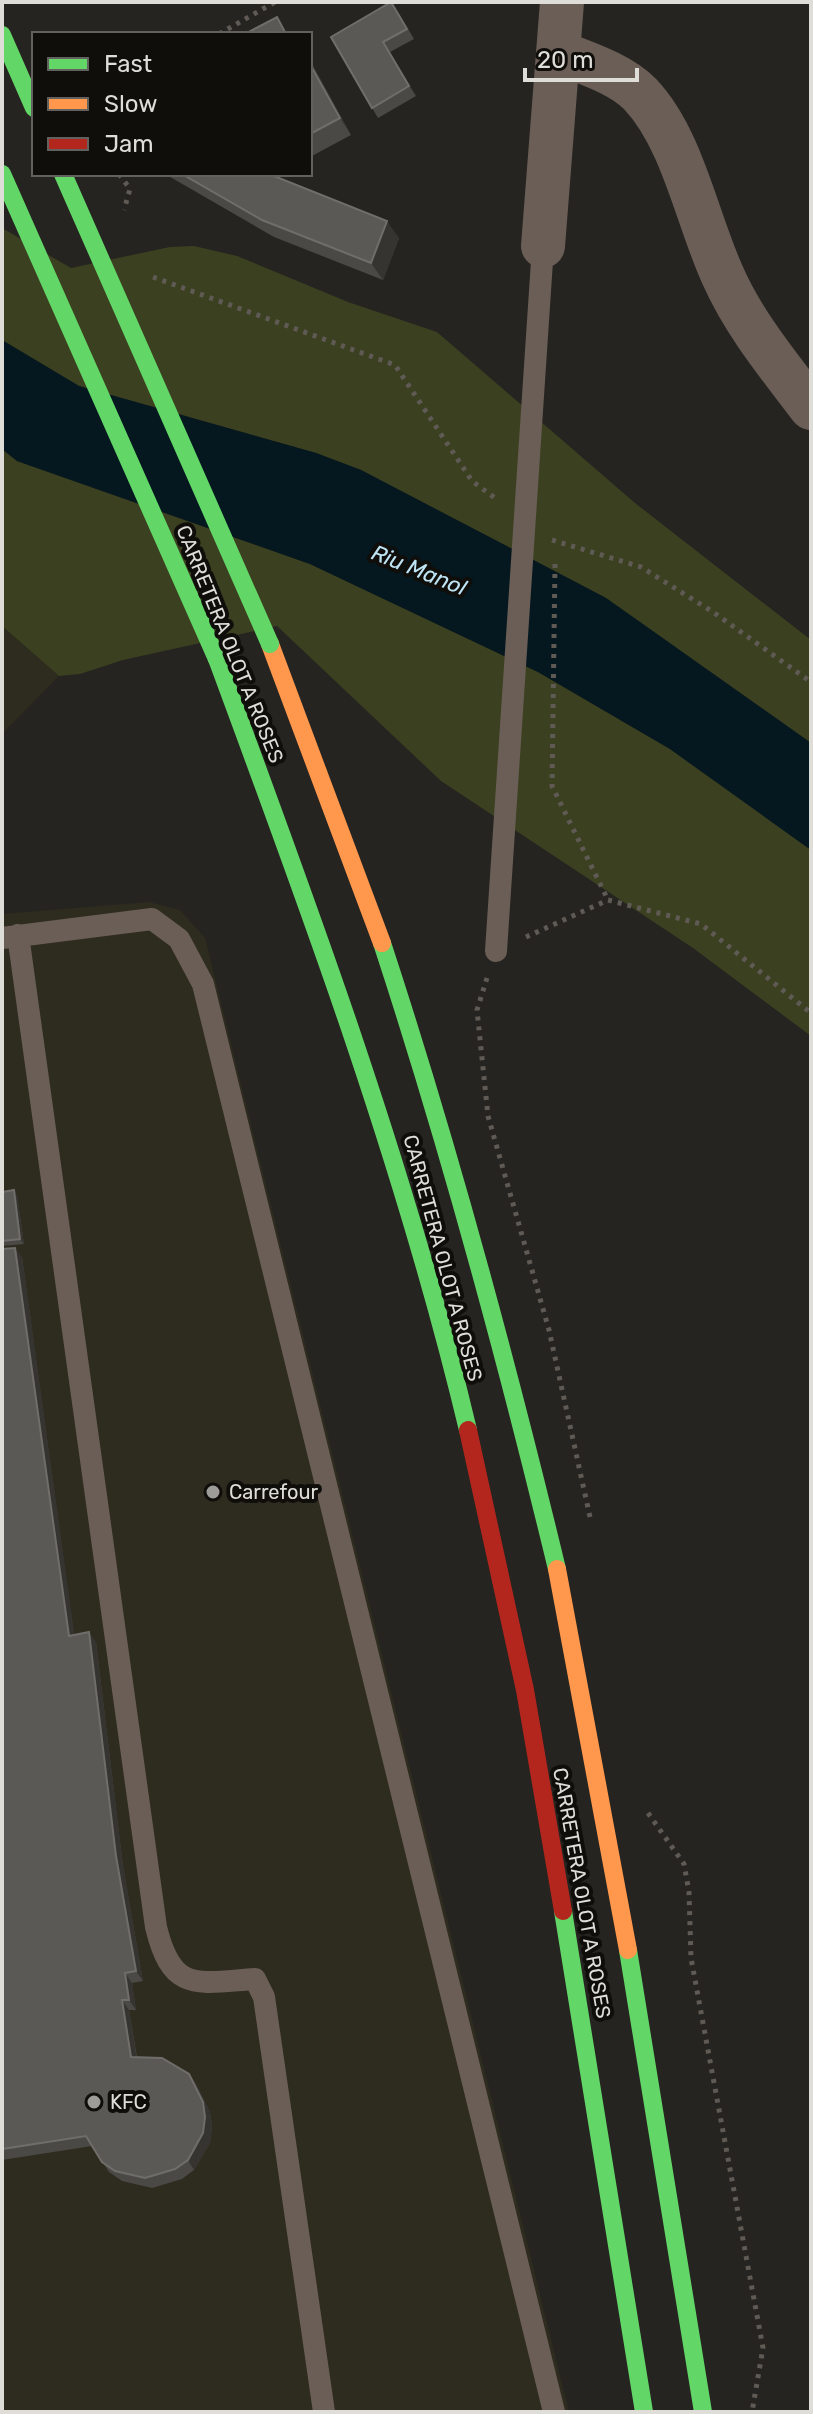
<svg xmlns="http://www.w3.org/2000/svg" width="813" height="2414" viewBox="0 0 813 2414" font-family="Rubik,sans-serif">
  <style>
    .built { fill: #2e2b1f }
    .green { fill: #3b4020 }
    .water { fill: #05181f }
    .lines { fill: none; stroke-linecap: round; stroke-linejoin: round }
    .path { stroke: #605a55; stroke-width: 5; stroke-dasharray: 4 6; stroke-linecap: butt }
    .lane { stroke: #6a5e56; stroke-width: 22 }
    .street { stroke: #6a5e56; stroke-width: 44 }
    .fast { stroke: #63d668; stroke-width: 18 }
    .slow { stroke: #ff974d; stroke-width: 18 }
    .jam { stroke: #b3261e; stroke-width: 18 }
    .lane-bridge { stroke: #6a5e56; stroke-width: 22 }
    .fast-bridge { stroke: #63d668; stroke-width: 18 }
    .wall { fill: #4b4946 }
    .shaded-wall { fill: #353430 }
    .building { fill: #5b5956; stroke: #6f6e6a; stroke-width: 2 }
    .poi-dot { fill: #9d9c98; stroke: #0f0e0b; stroke-width: 3 }
    .labels { text-anchor: middle; dominant-baseline: central; stroke-width: 8; stroke-linejoin: round; paint-order: stroke }
    .street-label { font-size: 20px; fill: #deddd8; stroke: #0f0e0b }
    .poi-label { font-size: 20px; fill: #deddd8; stroke: #0f0e0b; text-anchor: start }
    .water-label { font-size: 22px; font-style: italic; fill: #bfe5f5; stroke: #0f0e0b }
  </style>
  <rect width="100%" height="100%" fill="#252420"/>
  <path class="built" d="M 2,626 L 59,676 L 2,734 Z
    M 149,902 L 180,910 L 205,938 L 569,2412 L 2,2412 L 2,914 Z"/>
  <path class="green" d="M 2,228 L 71,268 L 170,247 L 194,246 L 237,256 L 348,302 L 437,332 L 635,503 L 811,640 L 811,743 L 606,598 L 361,470 L 316,453 L 79,386 L 2,340 Z
    M 2,449 L 17,461 L 310,564 L 538,672 L 670,749 L 811,850 L 811,1036 L 693,948 L 441,781 L 277,626 L 123,660 L 80,674 L 59,676 L 2,626 Z"/>
  <path class="water" d="M 2,340 L 79,386 L 316,453 L 361,470 L 606,598 L 811,743 L 811,850 L 670,749 L 538,672 L 310,564 L 17,461 L 2,449 Z"/>
  <g class="lines">
    <path class="path" d="M 219,34 L 275,2
      M 119,174 L 130,189 L 124,210
      M 153,277 L 395,365 L 472,481 L 495,498
      M 552,540 L 641,567 L 713,612 L 811,682
      M 555,564 L 552,786 L 608,900
      M 526,937 L 608,900 L 701,924 L 811,1013
      M 487,978 L 477,1010 L 488,1116 L 549,1330 L 590,1517
      M 648,1813 L 684,1864 L 689,1892 L 691,1958 L 763,2348 L 752,2412"/>
    <path class="lane" d="M 18,935 L 156,1927 C 172,1993 196,1983 255,1979 L 264,1997 L 324,2412
      M 2,938 L 152,919 L 179,939 L 203,984 L 554,2412"/>
    <path class="street" d="M 558,52 C 585,63 619,73 640,94 C 683,139 697,220 723,276 C 744,324 780,367 811,408
      M 543,246 L 562,2"/>
    <path class="fast" d="M 2,35 L 34,108
      M 217,659 C 311,913 405,1166 468,1430
      M 382,943 C 450,1150 506,1358 557,1569
      M 563,1911 L 644,2412
      M 628,1950 L 703,2412"/>
    <path class="slow" d="M 270,644 L 382,943
      M 557,1569 L 628,1950"/>
    <path class="jam" d="M 468,1430 L 525,1690 L 563,1911"/>
    <path class="lane-bridge" d="M 496,951 L 543,246"/>
    <path class="fast-bridge" d="M 2,174 L 217,659
      M 63,174 L 270,644"/>
  </g>
  <path class="wall" d="M 398,12 L 414,39 L 390,52 L 416,96 L 378,118 L 331,37 Z
    M 310,60 L 351,135 L 310,157 Z
    M 165,174 L 269,174 L 399,238 L 383,280 L 274,237 Z
    M 2,1192 L 17,1195 L 24,1244 L 2,1246 Z
    M 2,1249 L 22,1257 L 74,1635 L 96,1642 L 123,1866 L 143,1981 L 132,1983 L 136,2010 L 129,2010 L 137,2057 L 189,2074 L 196,2084 L 210,2112 L 212,2127 L 210,2143 L 194,2170 L 182,2179 L 152,2188 L 122,2181 L 109,2172 L 92,2146 L 2,2160 Z"/>
  <path class="shaded-wall" d="M 383,42 L 390,52 L 416,96 L 409,86 Z
    M 310,60 L 351,135 L 340,118 L 310,64 Z
    M 387,221 L 399,238 L 383,280 L 371,263 Z
    M 14,1190 L 17,1195 L 24,1244 L 20,1239 Z
    M 15,1248 L 22,1257 L 76,1646 L 69,1636 Z
    M 89,1632 L 96,1642 L 123,1866 L 143,1981 L 136,1971 L 116,1856 Z
    M 125,1973 L 132,1983 L 136,2010 L 129,2000 Z
    M 122,2000 L 129,2010 L 138,2067 L 131,2057 Z
    M 189,2074 L 196,2084 L 210,2112 L 212,2127 L 210,2143 L 194,2170 L 188,2160 Z"/>
  <path class="building" d="M 391,2 L 407,29 L 383,42 L 409,86 L 372,108 L 331,37 Z
    M 277,17 L 286,34 L 245,34 Z
    M 310,64 L 340,118 L 310,134 Z
    M 182,174 L 269,174 L 387,221 L 371,263 L 262,220 Z
    M 14,1190 L 20,1239 L 2,1241 L 2,1192 Z
    M 15,1248 L 69,1636 L 89,1632 L 116,1856 L 136,1971 L 125,1973 L 129,2000 L 122,2000 L 131,2057 L 162,2058 L 189,2074 L 203,2102 L 205,2117 L 203,2133 L 188,2160 L 175,2169 L 145,2178 L 115,2171 L 102,2162 L 86,2136 L 2,2149 L 2,1249 Z"/>
  <g class="poi-dot">
    <circle cx="213" cy="1492" r="8"/>
    <circle cx="94" cy="2102" r="8"/>
  </g>
  <g class="labels">
    <g class="street-label">
      <text transform="translate(230 644) rotate(68)">CARRETERA OLOT A ROSES</text>
      <text transform="translate(443 1258) rotate(75)">CARRETERA OLOT A ROSES</text>
      <text transform="translate(582 1893) rotate(80)">CARRETERA OLOT A ROSES</text>
    </g>
    <g class="poi-label">
      <text x="229" y="1492">Carrefour</text>
      <text x="110" y="2102">KFC</text>
    </g>
    <g class="water-label">
      <text transform="translate(419 570) rotate(22)">Riu Manol</text>
    </g>
  </g>
  <rect width="813" height="2414" fill="none" stroke="#deddd8" stroke-width="8"/>
  <rect x="32" y="32" width="280" height="144" fill="#0f0e0b" stroke="#62615d" stroke-width="2"/>
  <rect x="48" y="58" width="40" height="12" fill="#63d668" stroke="#62615d" stroke-width="2"/>
  <text x="104" y="72" font-size="24" fill="#deddd8">Fast</text>
  <rect x="48" y="98" width="40" height="12" fill="#ff974d" stroke="#62615d" stroke-width="2"/>
  <text x="104" y="112" font-size="24" fill="#deddd8">Slow</text>
  <rect x="48" y="138" width="40" height="12" fill="#b3261e" stroke="#62615d" stroke-width="2"/>
  <text x="104" y="152" font-size="24" fill="#deddd8">Jam</text>
  <path d="M525 68v12h112v-12" fill="none" stroke="#deddd8" stroke-width="4"/>
  <text x="537" y="68" font-size="24" fill="#deddd8" stroke="#0f0e0b" stroke-width="6" paint-order="stroke">20 m</text>
</svg>
